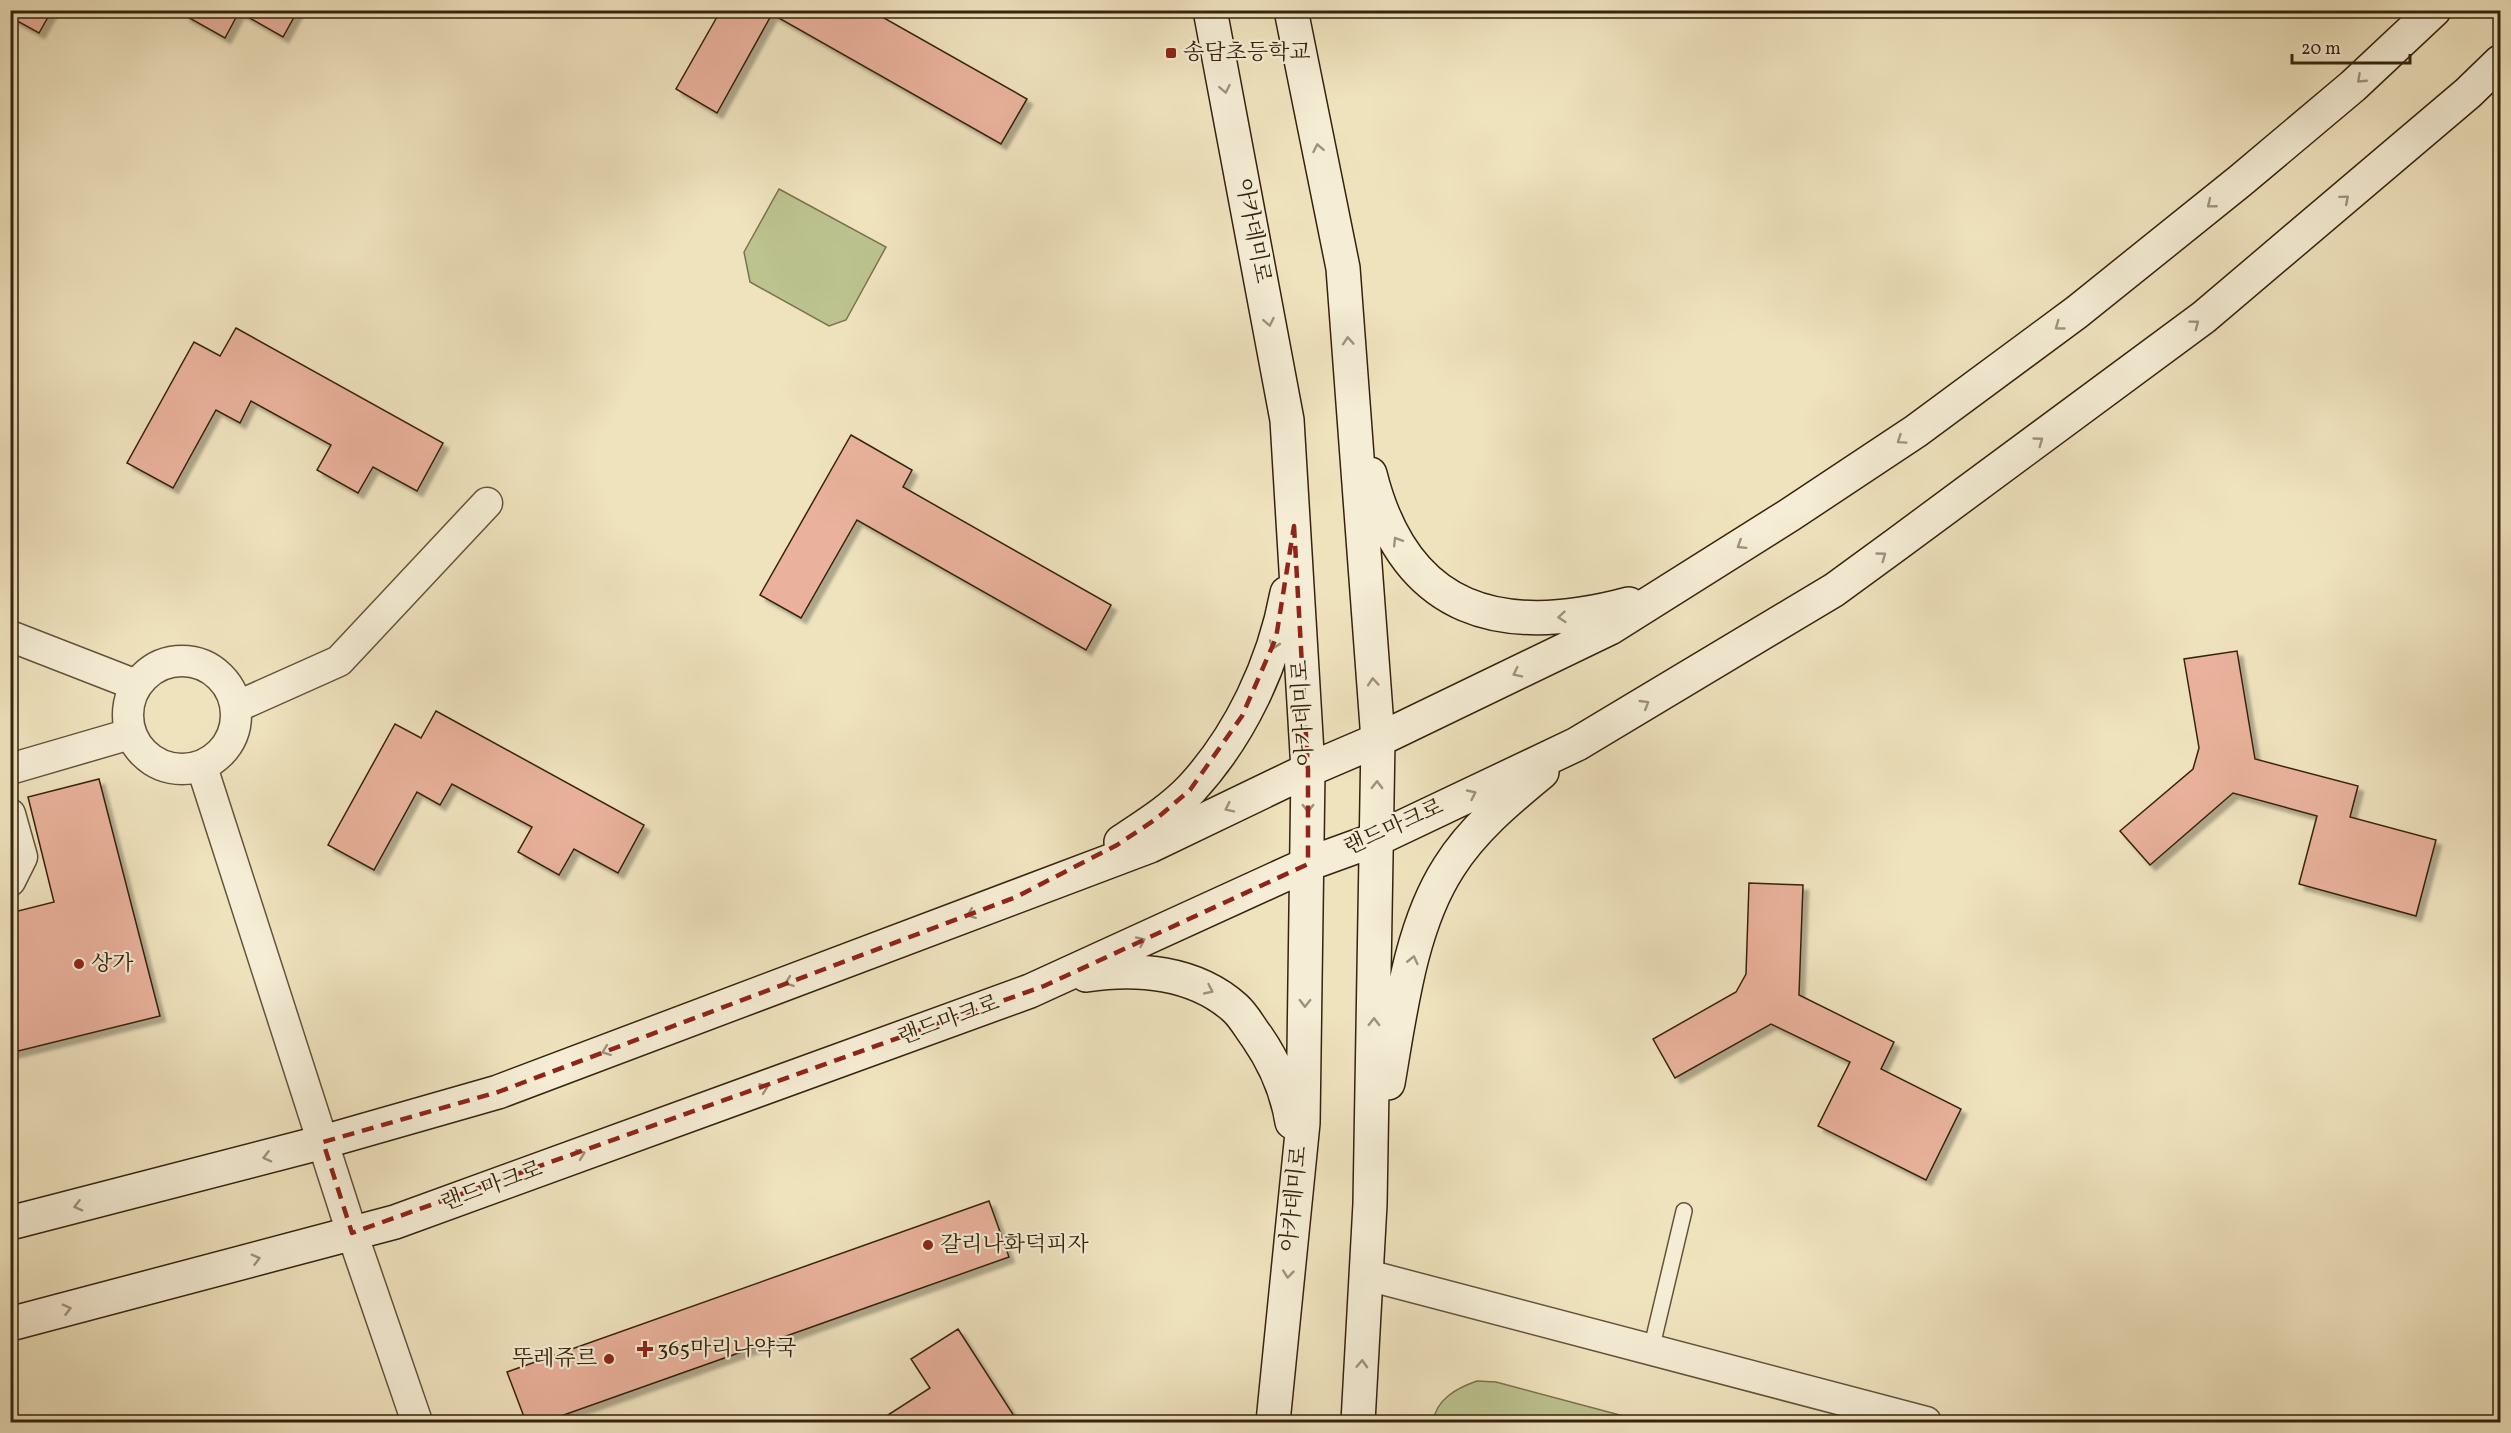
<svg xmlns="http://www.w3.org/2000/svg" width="2511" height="1433" viewBox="0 0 2511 1433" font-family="Vollkorn,'Noto Serif KR',serif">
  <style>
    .green { fill: #bcc38f; stroke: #79734e; stroke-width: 1.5 }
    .building { fill: #eab29c; stroke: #36230d; stroke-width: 1.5; filter: url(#shadow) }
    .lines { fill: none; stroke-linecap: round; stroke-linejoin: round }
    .lane-casing { stroke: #645339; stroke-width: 18 }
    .street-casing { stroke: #645339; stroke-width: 33 }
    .secondary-casing { stroke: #36230d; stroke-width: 36 }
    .lane { stroke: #f5edd5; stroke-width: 15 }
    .street { stroke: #f5edd5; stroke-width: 30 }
    .secondary { stroke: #f5edd5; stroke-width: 33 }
    .oneway { stroke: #9f927b }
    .marked { fill: none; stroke: #8f2418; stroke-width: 4.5; stroke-dasharray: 12 8; stroke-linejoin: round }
    .poi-dot { fill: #8f2418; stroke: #f5edd5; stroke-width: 2 }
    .labels { text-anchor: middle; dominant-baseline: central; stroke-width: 4.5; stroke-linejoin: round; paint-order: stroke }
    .poi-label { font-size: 22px; fill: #36230d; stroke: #f5edd5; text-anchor: start }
    .street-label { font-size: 22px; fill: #36230d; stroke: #f5edd5 }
  </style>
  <defs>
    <filter id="shadow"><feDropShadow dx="5.5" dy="5.5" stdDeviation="1.5" flood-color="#0004"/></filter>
  </defs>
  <rect width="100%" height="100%" fill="#efe3be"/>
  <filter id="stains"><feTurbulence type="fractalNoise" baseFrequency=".00333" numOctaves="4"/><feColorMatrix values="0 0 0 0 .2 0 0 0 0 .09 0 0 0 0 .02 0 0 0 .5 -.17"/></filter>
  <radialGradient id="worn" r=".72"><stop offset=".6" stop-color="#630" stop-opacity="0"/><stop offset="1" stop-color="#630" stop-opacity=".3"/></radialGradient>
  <path class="green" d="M 779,189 L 886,247 L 846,320 L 829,326 L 750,282 L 744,252 Z
    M 1477,1381 L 1496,1382 L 1646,1422 L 1433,1422 C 1436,1399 1457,1388 1477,1381 Z"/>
  <path class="building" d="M 10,10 L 52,10 L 39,33 L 10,17 Z
    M 186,10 L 298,10 L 283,37 L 239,12 L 225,38 L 184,15 Z
    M 721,10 L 870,10 L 1027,99 L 1001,144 L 772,14 L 717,113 L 676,89 Z
    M 236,328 L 443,443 L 417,491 L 373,467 L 358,493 L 317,470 L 331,445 L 251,401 L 240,423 L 216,410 L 173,488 L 127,463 L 194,342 L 220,356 Z
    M 851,435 L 912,470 L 903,487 L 1111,605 L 1086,650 L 857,520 L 801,618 L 760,595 Z
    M 2237,651 L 2255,759 L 2358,786 L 2350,817 L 2436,840 L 2416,916 L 2299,884 L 2317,816 L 2233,793 L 2150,865 L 2120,831 L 2193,769 L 2199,748 L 2184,659 Z
    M 436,711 L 644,825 L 618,873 L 574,849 L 559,875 L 518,852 L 532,827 L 452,784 L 440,805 L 417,792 L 374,870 L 328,845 L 395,724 L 421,738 Z
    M 99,779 L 160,1016 L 10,1053 L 10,913 L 54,902 L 28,797 Z
    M 1749,883 L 1803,885 L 1799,995 L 1894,1042 L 1881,1069 L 1961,1109 L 1926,1180 L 1818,1126 L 1850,1062 L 1771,1024 L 1675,1078 L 1653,1039 L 1736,992 L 1746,974 Z
    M 989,1201 L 1009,1257 L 544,1422 L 526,1422 L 507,1372 Z
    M 958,1329 L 1018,1422 L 877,1422 L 930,1388 L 911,1359 Z"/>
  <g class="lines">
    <g class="lane-casing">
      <path id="lane" d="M 1651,1350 L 1684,1211"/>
    </g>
    <g class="street-casing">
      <path id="street" d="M 10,636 L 136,685
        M128 715a54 54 0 1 1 108 0a54 54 0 1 1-108 0Z
        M 236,707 L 339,661 L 487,503
        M 202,767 L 352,1233 L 417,1422
        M 10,769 L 130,734
        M 10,814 L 22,857 L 10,881
        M 1367,1275 L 1926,1422"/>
    </g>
    <g class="secondary-casing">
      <path id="secondary" d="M 1210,10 L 1287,420 L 1308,770 L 1303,1123 L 1273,1422
        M 1291,10 L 1343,268 L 1378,740 L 1370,1204 L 1358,1422
        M 1370,474 C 1405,614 1502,638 1629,604
        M 1121,842 C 1145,826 1171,810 1191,789 C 1240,736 1274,664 1287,593
        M 1086,975 C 1137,967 1195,972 1235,1008 C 1244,1016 1250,1028 1257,1037 C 1275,1063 1287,1091 1292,1122
        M 1388,1083 C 1400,1014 1410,927 1449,867 C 1472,830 1508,800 1542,772
        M 10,1223 L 323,1142 L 498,1092 L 1150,846 L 1308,770 L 1378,740 L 1610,628 L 1791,514 L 1916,431 L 2077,312 L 2240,181 L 2353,86 L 2434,10
        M 10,1324 L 395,1222 L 1030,991 L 1308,864 L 1377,839 L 1577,744 L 1834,590 L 1897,544 L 2204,317 L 2468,93 L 2500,62"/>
    </g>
    <use href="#lane" class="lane"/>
    <use href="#street" class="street"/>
    <use href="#secondary" class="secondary"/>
  </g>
  <defs><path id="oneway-chevron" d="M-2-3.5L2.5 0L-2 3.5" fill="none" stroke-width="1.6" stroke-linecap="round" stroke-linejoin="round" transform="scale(1.5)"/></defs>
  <g class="oneway">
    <use href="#oneway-chevron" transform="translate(2361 79) rotate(137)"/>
    <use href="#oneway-chevron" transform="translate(1225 89) rotate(79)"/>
    <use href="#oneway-chevron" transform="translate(1318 148) rotate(-101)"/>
    <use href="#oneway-chevron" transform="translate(2345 199) rotate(-40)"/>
    <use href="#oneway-chevron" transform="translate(2211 204) rotate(141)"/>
    <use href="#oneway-chevron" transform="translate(1269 322) rotate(79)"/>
    <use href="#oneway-chevron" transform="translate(2195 324) rotate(-37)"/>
    <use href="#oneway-chevron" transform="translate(2059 326) rotate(144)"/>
    <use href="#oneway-chevron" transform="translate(1348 341) rotate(-94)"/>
    <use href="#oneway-chevron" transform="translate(1901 440) rotate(146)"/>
    <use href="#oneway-chevron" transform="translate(2039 441) rotate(-36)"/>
    <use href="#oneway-chevron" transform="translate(1397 541) rotate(-122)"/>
    <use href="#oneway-chevron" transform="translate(1741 545) rotate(148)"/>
    <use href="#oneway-chevron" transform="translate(1882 556) rotate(-36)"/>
    <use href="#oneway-chevron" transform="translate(1562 617) rotate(175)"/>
    <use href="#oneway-chevron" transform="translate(1274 645) rotate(109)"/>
    <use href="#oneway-chevron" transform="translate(1517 673) rotate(154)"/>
    <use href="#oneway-chevron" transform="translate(1373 682) rotate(-94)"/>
    <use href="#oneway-chevron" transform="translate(1645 704) rotate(-31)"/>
    <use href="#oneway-chevron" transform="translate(1377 785) rotate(-89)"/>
    <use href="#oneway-chevron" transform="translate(1472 794) rotate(-25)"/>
    <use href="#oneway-chevron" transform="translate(1229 808) rotate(154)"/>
    <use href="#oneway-chevron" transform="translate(1308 808) rotate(90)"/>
    <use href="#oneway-chevron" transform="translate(971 914) rotate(159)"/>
    <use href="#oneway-chevron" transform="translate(1141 941) rotate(-25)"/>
    <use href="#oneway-chevron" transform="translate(1413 960) rotate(-77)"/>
    <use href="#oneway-chevron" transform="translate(789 982) rotate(159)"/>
    <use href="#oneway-chevron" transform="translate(1209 990) rotate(25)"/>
    <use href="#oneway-chevron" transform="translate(1305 1003) rotate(91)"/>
    <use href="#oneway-chevron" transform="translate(1374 1022) rotate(-89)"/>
    <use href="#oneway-chevron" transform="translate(606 1051) rotate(159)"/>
    <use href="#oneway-chevron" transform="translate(764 1088) rotate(-20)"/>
    <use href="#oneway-chevron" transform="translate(581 1154) rotate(-20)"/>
    <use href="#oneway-chevron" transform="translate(267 1157) rotate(166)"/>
    <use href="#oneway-chevron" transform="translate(78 1206) rotate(166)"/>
    <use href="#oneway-chevron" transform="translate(256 1259) rotate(-15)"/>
    <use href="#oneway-chevron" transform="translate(1288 1274) rotate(96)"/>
    <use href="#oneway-chevron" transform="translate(67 1309) rotate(-15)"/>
    <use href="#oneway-chevron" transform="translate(1362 1364) rotate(-87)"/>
  </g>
  <path class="marked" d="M 1294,526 L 1308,770 L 1308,864 L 1044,986 L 352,1233 L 323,1142 L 498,1092 L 1016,897 L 1117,845 L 1156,819 L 1190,790 L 1242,716 L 1276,638 Z"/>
  <g class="poi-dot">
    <rect x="1165" y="47" width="12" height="12" rx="3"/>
    <circle cx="79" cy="964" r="6"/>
    <circle cx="928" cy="1245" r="6"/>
    <path d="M642 1340h6v6h6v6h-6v6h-6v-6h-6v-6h6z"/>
    <circle cx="609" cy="1359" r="6"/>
  </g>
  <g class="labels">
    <g class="poi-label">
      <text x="1183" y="53">송담초등학교</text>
      <text x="91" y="964">상가</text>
      <text x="940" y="1245">갈리나화덕피자</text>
      <text x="657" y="1349">365마리나약국</text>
      <text x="597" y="1359" text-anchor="end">뚜레쥬르</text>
    </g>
    <g class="street-label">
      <text transform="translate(1252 231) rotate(79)">아카데미로</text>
      <text transform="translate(1304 713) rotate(-93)">아카데미로</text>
      <text transform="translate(1394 828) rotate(-24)">랜드마크로</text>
      <text transform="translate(949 1021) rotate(-20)">랜드마크로</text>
      <text transform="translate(492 1187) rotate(-20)">랜드마크로</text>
      <text transform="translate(1295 1199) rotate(-84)">아카데미로</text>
    </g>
  </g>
  <rect width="2511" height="1433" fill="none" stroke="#efe3be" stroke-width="36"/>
  <rect x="12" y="12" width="2487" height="1409" fill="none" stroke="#36230d" stroke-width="3"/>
  <rect x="18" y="18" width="2475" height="1397" fill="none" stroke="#36230d" stroke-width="1.5"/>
  <path d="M2292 54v9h118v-9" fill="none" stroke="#36230d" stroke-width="3"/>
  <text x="2301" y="54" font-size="18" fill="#36230d" stroke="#f5edd5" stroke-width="4.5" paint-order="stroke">20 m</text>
  <rect width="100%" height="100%" filter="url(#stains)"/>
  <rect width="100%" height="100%" fill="url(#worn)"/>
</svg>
